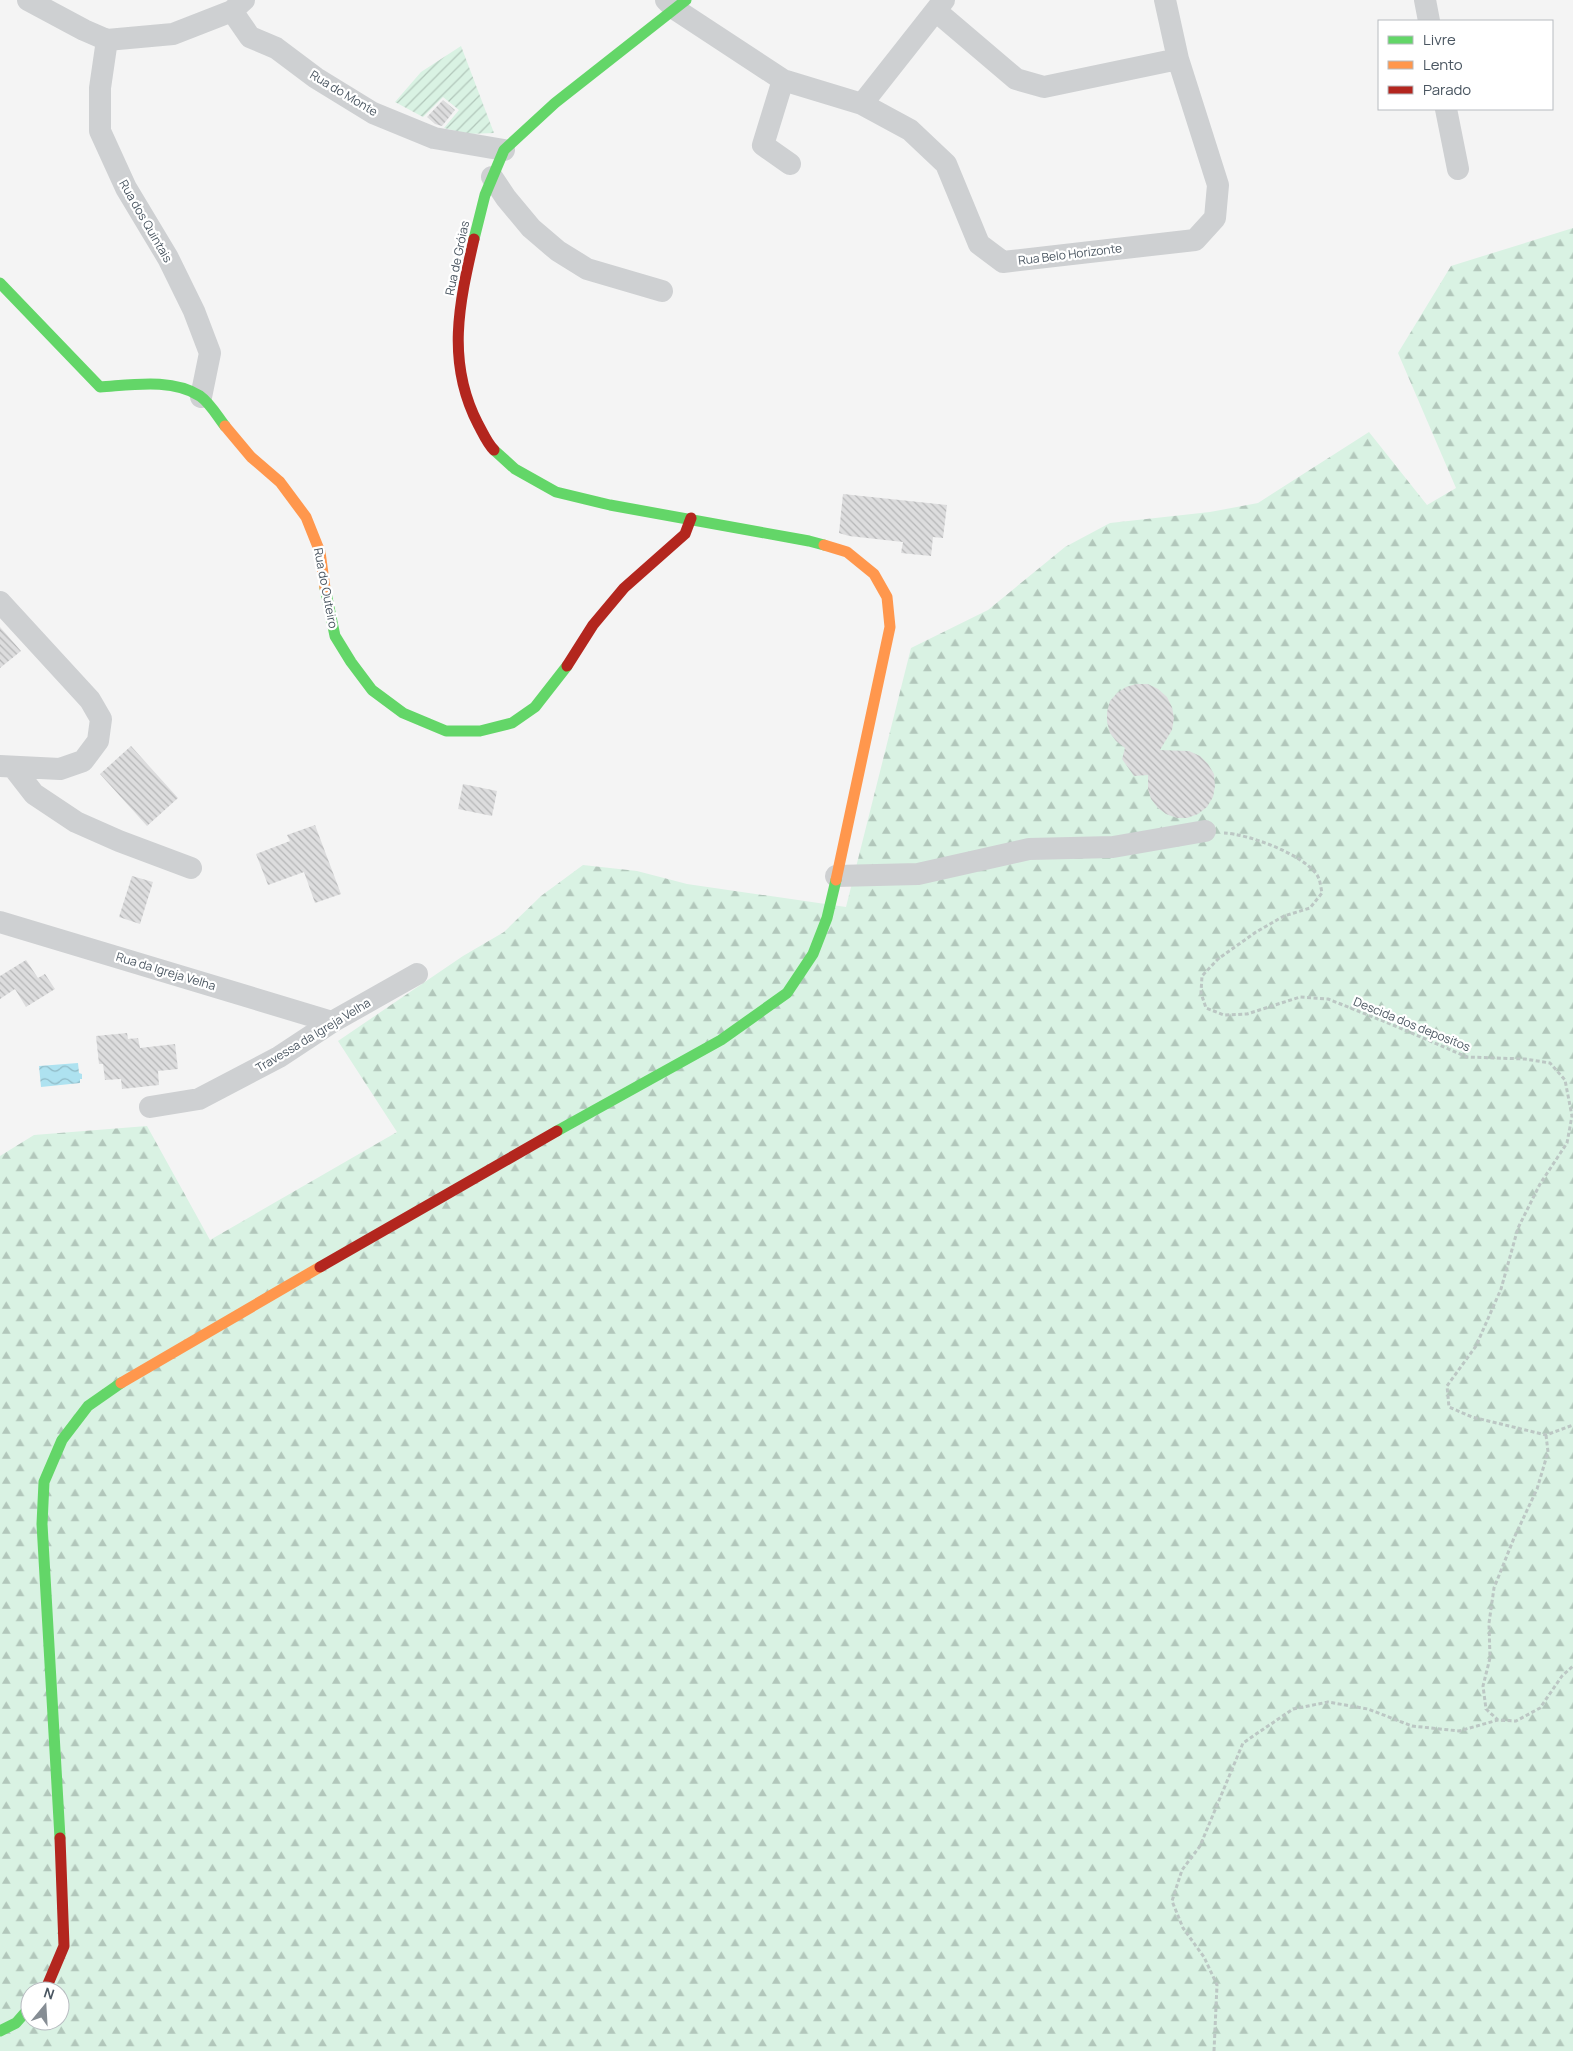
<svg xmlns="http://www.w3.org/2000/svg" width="1573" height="2051" viewBox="0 0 1573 2051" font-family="Manrope,sans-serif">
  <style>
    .forest { fill: url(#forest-firs); fill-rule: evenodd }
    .garden { fill: url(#garden-furrows) }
    .water { fill: url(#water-waves) }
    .building { fill: url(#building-back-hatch) }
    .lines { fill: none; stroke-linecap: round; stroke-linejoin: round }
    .path { stroke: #bcc7c4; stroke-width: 3; stroke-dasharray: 4 2.5; stroke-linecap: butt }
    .street { stroke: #ced0d2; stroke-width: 22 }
    .fast { stroke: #63d668; stroke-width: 11 }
    .slow { stroke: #ff974d; stroke-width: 11 }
    .jam { stroke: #b3261e; stroke-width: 11 }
    .labels { text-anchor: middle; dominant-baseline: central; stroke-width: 4.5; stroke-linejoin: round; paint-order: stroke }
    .street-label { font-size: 12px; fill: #4a5661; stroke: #fff }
  </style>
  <defs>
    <pattern id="forest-firs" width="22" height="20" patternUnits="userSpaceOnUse" patternTransform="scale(1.25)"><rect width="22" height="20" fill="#d9f2e3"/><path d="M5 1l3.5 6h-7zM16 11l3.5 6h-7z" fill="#b2c7bb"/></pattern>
    <pattern id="garden-furrows" width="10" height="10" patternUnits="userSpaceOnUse" patternTransform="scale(1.25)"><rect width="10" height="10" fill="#d9f2e3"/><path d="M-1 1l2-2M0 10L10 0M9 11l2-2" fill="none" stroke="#b2c7bb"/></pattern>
    <pattern id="water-waves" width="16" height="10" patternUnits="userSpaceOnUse" patternTransform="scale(1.25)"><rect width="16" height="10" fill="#aee2f0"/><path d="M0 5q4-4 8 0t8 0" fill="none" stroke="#90bac6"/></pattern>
    <pattern id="building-back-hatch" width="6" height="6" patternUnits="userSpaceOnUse" patternTransform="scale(1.25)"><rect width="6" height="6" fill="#ddddde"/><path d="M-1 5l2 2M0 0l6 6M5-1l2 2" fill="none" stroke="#b5b6b7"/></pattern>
  </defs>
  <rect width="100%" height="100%" fill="#f4f4f4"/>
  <path class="forest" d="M 1573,228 L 1573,2051 L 0,2051 L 0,1156 L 34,1135 L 147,1126 L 210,1240 L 397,1132 L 338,1041 L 463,956 L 504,932 L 541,896 L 583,865 L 637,871 L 687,884 L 846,907 L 911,648 L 988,610 L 1065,547 L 1110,523 L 1210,512 L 1258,503 L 1369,432 L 1427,505 L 1456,488 L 1398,353 L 1451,266 ZM 30,1991 L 60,1991 L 60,2021 L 30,2021 Z"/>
  <path class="garden" d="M 461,46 L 494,133 L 468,134 L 444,128 L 459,110 L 443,97 L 423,117 L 395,102 L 421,72 Z"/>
  <path class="water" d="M 78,1063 L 79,1073 L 82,1074 L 82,1079 L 80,1079 L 80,1083 L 41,1087 L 39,1066 Z"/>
  <path class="building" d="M 443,100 L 455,110 L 442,126 L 435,124 L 427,117 Z
    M 843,494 L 947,505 L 943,538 L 933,537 L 931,556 L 901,553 L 903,542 L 849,536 L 839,533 Z
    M 0,627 L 21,651 L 0,668 Z
    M 1136,684 L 1148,684 L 1158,689 L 1167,697 L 1172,707 L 1174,718 L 1172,730 L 1160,750 L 1189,751 L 1200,756 L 1208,764 L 1214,774 L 1215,786 L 1213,797 L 1207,807 L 1198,814 L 1187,818 L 1177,818 L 1166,814 L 1158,808 L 1151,799 L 1148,789 L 1148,775 L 1134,776 L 1122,759 L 1125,748 L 1116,741 L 1110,733 L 1107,722 L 1107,712 L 1110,701 L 1117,693 L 1126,687 Z
    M 131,746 L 178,798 L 147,826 L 100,774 Z
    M 463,784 L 497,791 L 492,816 L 458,809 Z
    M 315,825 L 341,894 L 315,903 L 304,872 L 268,885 L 256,854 L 290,841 L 287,835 Z
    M 132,876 L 153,882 L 140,924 L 119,917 Z
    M 26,960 L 38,978 L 45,974 L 55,989 L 26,1007 L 15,989 L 0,999 L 0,976 Z
    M 127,1033 L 128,1039 L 138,1038 L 140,1048 L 175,1044 L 178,1069 L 158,1071 L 159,1085 L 122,1089 L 121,1079 L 105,1080 L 103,1064 L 99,1064 L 96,1036 Z"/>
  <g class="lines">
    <path class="path" d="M 1224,833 C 1248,834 1303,854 1317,875 C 1320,879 1321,888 1322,893 L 1310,908 L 1284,916 L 1256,932 L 1218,959 L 1202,976 L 1201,993 L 1206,1008 L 1224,1015 L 1247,1014 L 1300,997 L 1328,999 L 1393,1025 L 1467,1057 L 1525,1059 L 1550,1063 L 1565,1080 L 1572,1116 L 1567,1143 L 1540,1184 L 1518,1228 L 1501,1289 L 1476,1346 L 1447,1386 L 1449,1407 L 1472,1417 L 1546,1435 L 1573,1425
      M 1546,1435 L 1548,1452 L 1537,1489 L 1514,1538 L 1494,1588 L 1489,1623 L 1490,1658 L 1483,1686 L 1486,1709 L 1498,1720 L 1516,1721 L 1540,1708 L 1562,1676 L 1573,1666
      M 1214,2051 L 1217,1985 L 1204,1957 L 1183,1928 L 1172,1901 L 1182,1870 L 1200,1846 L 1243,1743 L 1293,1709 L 1328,1702 L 1368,1709 L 1412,1726 L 1459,1731 L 1498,1720"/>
    <path class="street" d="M 28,0 L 84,30 L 107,40 L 173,34 L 232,11 L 244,0
      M 666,0 L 675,9 L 783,80 L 862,104 L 910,130 L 946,164 L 979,244 L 1003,262 L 1195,240 L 1215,218 L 1218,185 L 1178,59 L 1165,0
      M 1425,0 L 1429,21
      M 232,11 L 250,37 L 276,48 L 316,78 L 373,113 L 434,138 L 504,150
      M 936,11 L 1016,79 L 1044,87 L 1178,59
      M 107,40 L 100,88 L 100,131 L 126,188 L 168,258 L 194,311 L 210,353 L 201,397
      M 783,80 L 763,145 L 790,164
      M 862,104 L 944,0
      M 1446,109 L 1458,169
      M 492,177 L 506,198 L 531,228 L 558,251 L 587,269 L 662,291
      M 0,602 L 90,700 L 101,719 L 98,741 L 83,761 L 60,769 L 0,766
      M 13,767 L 34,794 L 76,822 L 119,841 L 191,868
      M 836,876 L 918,874 L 1029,849 L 1113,847 L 1205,831
      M 0,922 L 332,1022
      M 150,1107 L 199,1099 L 279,1057 L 332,1022 L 417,974"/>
    <path class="fast" d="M 474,239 L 485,195 L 504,150 L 555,103 L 686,0
      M 0,283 L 100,387 C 132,385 172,378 200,396 C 210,403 218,417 225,426
      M 494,450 L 515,469 L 556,492 L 610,505 L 809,541 L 824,545
      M 325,588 L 335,636 L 351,662 L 372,690 L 403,713 L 446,731 L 480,731 L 512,723 L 535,707 L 567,666
      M 557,1131 L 721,1040 L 787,993 L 813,954 L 827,918 L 836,880
      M 60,1838 L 42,1524 L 44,1482 L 62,1440 L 88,1406 L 121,1383
      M 0,2031 L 16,2023 L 30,2007"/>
    <path class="slow" d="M 225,426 L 251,457 L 280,482 L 306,517 L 320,552 L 325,588
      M 824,545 L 847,552 L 874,574 L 887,597 L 890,627 L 836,880
      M 121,1383 L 320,1267"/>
    <path class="jam" d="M 474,239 C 459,304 446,362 478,424 C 483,433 487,443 494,450
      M 567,666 L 593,625 L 624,588 L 685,534 L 691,518
      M 320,1267 L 557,1131
      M 45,1991 L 64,1946 L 60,1838"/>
  </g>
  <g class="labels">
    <g class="street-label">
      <text transform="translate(344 93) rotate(31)">Rua do Monte</text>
      <text transform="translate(146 221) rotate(60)">Rua dos Quintais</text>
      <text transform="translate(1070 254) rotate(-7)">Rua Belo Horizonte</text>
      <text transform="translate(457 258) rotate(-78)">Rua de Gróias</text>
      <text transform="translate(326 588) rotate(79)">Rua do Outeiro</text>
      <text transform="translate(166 971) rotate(17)">Rua da Igreja Velha</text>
      <text transform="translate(1412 1024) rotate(22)">Descida dos depositos</text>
      <text transform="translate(313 1035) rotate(-31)">Travessa da Igreja Velha</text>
    </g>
  </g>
  <rect x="1378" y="20" width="175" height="90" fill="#ffffff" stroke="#b7bbc0"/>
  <rect x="1388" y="36" width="25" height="8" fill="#63d668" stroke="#b7bbc0"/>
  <text x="1423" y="45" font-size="15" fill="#4a5661">Livre</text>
  <rect x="1388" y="61" width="25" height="8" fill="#ff974d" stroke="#b7bbc0"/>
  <text x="1423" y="70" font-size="15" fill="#4a5661">Lento</text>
  <rect x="1388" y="86" width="25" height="8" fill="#b3261e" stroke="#b7bbc0"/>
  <text x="1423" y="95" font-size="15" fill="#4a5661">Parado</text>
  <g transform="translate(45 2006) rotate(18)"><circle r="24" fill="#ffffff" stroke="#b7bbc0"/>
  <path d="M0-4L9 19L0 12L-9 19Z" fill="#868d94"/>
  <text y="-8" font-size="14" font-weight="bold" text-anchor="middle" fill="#4a5661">N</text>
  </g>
</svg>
